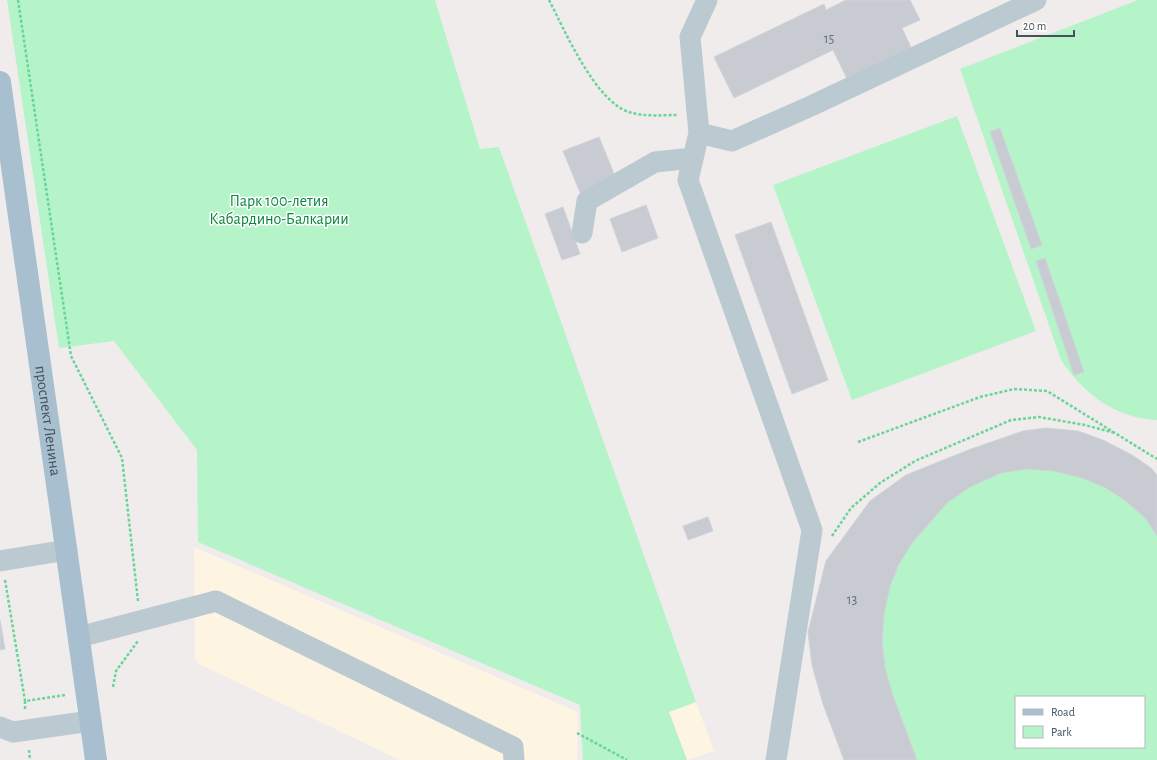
<svg xmlns="http://www.w3.org/2000/svg" width="1157" height="760" viewBox="0 0 1157 760" font-family="'Alegreya Sans',sans-serif">
  <style>
    .commercial { fill: #fef4e2 }
    .green { fill: #b4f4c8; fill-rule: evenodd }
    .building { fill: #c8ccd2; stroke: #d0d3d9 }
    .lines { fill: none; stroke-linecap: round; stroke-linejoin: round }
    .path { stroke: #69d598; stroke-width: 2.5; stroke-dasharray: 3 2; stroke-linecap: butt }
    .minor { stroke: #bbc9d1; stroke-width: 21 }
    .major { stroke: #a8bfcf; stroke-width: 22 }
    .labels { text-anchor: middle; dominant-baseline: central; stroke-width: 3; stroke-linejoin: round; paint-order: stroke }
    .number-label { font-size: 14px; fill: #64707a }
    .park-label { font-size: 16px; fill: #0c8540; stroke: #fff }
    .street-label { font-size: 16px; fill: #43525c; stroke: #fff }
  </style>
  <rect width="100%" height="100%" fill="#f0ecec"/>
  <path class="commercial" d="M 194,547 L 578,712 L 577,760 L 400,760 L 199,664 L 195,658 Z
    M 696,702 L 714,751 L 687,760 L 669,712 Z"/>
  <path class="green" d="M 7,0 L 435,0 L 480,149 L 499,147 L 696,702 L 669,712 L 687,760 L 583,760 L 580,705 L 198,542 L 197,450 L 114,341 L 59,348 Z
    M 1138,0 L 1157,0 L 1157,420 C 1115,418 1084,394 1061,360 L 960,69 Z
    M 957,116 L 1036,331 L 852,400 L 773,185 Z
    M 971,449 L 1151,468 L 1157,475 L 1157,760 L 844,760 L 823,704 L 812,665 L 808,632 L 826,561 L 870,501 L 906,475 ZM 1016,697 L 1144,697 L 1144,747 L 1016,747 Z"/>
  <path class="building" d="M 846,0 L 910,0 L 920,20 L 902,28 L 914,54 L 850,85 L 833,50 L 734,98 L 714,57 L 824,4 L 826,10 Z
    M 1000,128 L 1042,245 L 1031,249 L 990,132 Z
    M 599,137 L 617,181 L 581,195 L 563,151 Z
    M 646,205 L 658,238 L 622,252 L 610,219 Z
    M 563,207 L 580,254 L 562,260 L 545,214 Z
    M 771,222 L 828,380 L 792,394 L 735,235 Z
    M 1045,258 L 1084,372 L 1074,375 L 1036,261 Z
    M 1045,428 L 1078,431 L 1103,440 L 1132,455 L 1151,468 L 1157,475 L 1157,536 L 1146,519 L 1126,501 L 1106,488 L 1082,478 L 1054,471 L 1027,469 L 1001,473 L 970,487 L 948,502 L 912,543 L 899,564 L 890,586 L 884,614 L 882,641 L 885,668 L 893,696 L 917,760 L 844,760 L 823,704 L 812,665 L 808,632 L 826,561 L 870,501 L 906,475 L 971,449 L 1023,431 Z
    M 708,517 L 713,531 L 688,540 L 683,526 Z
    M 0,620 L 5,649 L 0,650 Z"/>
  <g class="lines">
    <path class="path" d="M 18,0 L 71,356 L 122,458 L 138,601
      M 549,0 C 565,31 595,101 629,112 C 643,117 663,115 678,115
      M 858,442 L 980,397 L 1014,389 L 1047,391 L 1157,459
      M 832,536 L 851,508 L 880,483 L 915,461 L 1011,420 L 1039,417 L 1085,425 L 1115,433
      M 5,580 L 25,701 L 65,695
      M 113,687 L 116,671 L 138,641
      M 25,701 L 25,711
      M 577,733 L 627,760
      M 29,750 L 30,760"/>
    <path class="minor" d="M 699,133 L 690,37 L 707,0
      M 582,233 L 587,201 L 655,162 L 693,158
      M 0,561 L 67,550
      M 79,637 L 216,601 L 513,747 L 514,760
      M 0,727 L 13,732 L 91,721
      M 776,760 L 812,530 L 688,180 L 699,133 L 732,141 L 811,106 L 1036,0"/>
    <path class="major" id="s1" d="M 0,82 L 96,760"/>
  </g>
  <g class="labels">
    <g class="number-label">
      <text x="829" y="39">15</text>
      <text x="852" y="600">13</text>
    </g>
    <g class="park-label">
      <text x="279" y="201">Парк 100-летия<tspan x="279" dy="18">Кабардино-Балкарии</tspan></text>
    </g>
    <g class="street-label">
      <text stroke="none"><textPath href="#s1" startOffset="342">проспект Ленина</textPath></text>
    </g>
  </g>
  <rect x="1015" y="696" width="130" height="52" fill="#ffffff" stroke="#b4babe"/>
  <rect x="1023" y="709" width="20" height="6" fill="#a8bfcf" stroke="#b4babe"/>
  <text x="1051" y="716" font-size="12" fill="#43525c">Road</text>
  <rect x="1023" y="726" width="20" height="12" fill="#b4f4c8" stroke="#b4babe"/>
  <text x="1051" y="736" font-size="12" fill="#43525c">Park</text>
  <path d="M1017 30v6h57v-6" fill="none" stroke="#43525c" stroke-width="2"/>
  <text x="1023" y="30" font-size="12" fill="#43525c" stroke="#ffffff" stroke-width="3" paint-order="stroke">20 m</text>
</svg>
